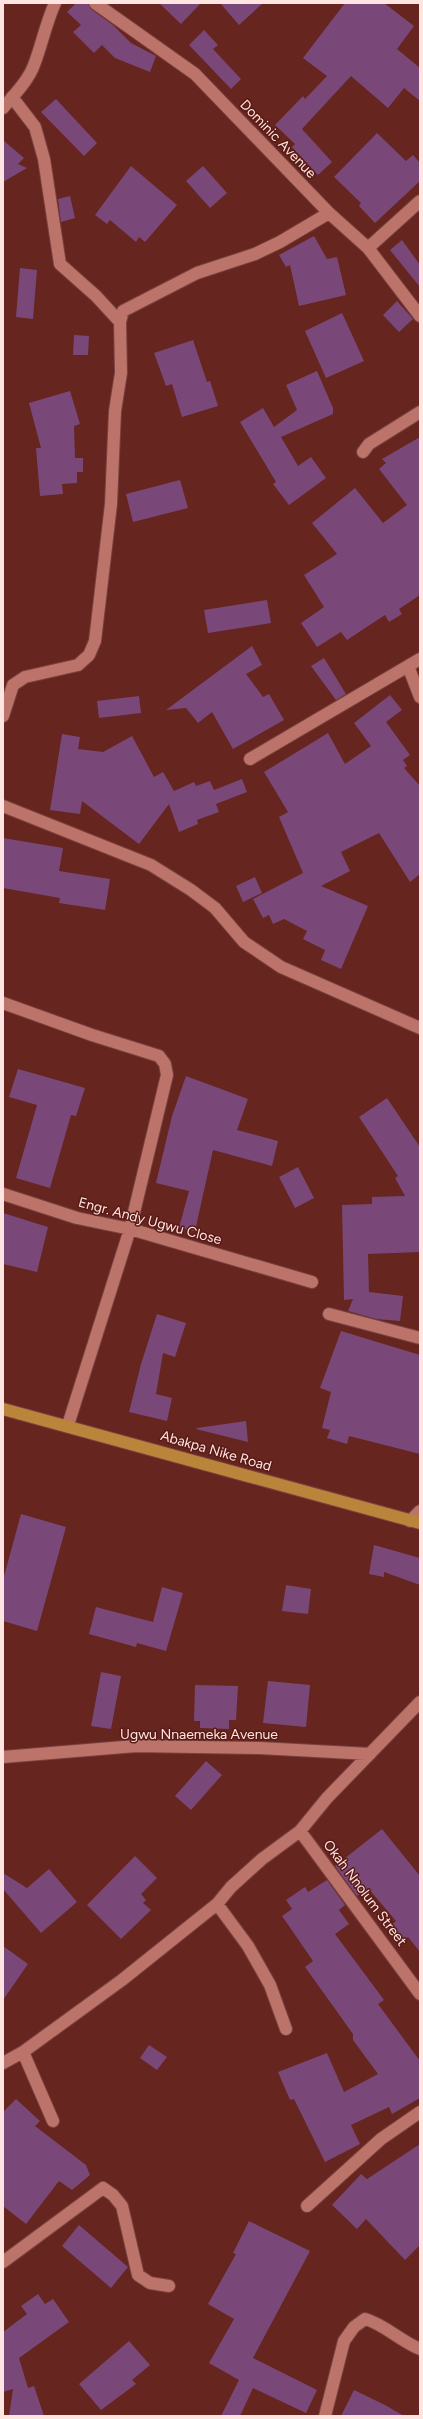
<svg xmlns="http://www.w3.org/2000/svg" width="423" height="2419" viewBox="0 0 423 2419" font-family="Figtree,sans-serif">
  <style>
    .building { fill: #794878 }
    .lines { fill: none; stroke-linecap: round; stroke-linejoin: round }
    .minor-casing { stroke: #78413f; stroke-width: 14 }
    .primary-casing { stroke: #78413f; stroke-width: 14 }
    .minor { stroke: #bc7369; stroke-width: 12 }
    .primary { stroke: #ba853a; stroke-width: 12 }
    .labels { text-anchor: middle; dominant-baseline: central; stroke-width: 3; stroke-linejoin: round; paint-order: stroke }
    .street-label { font-size: 14px; fill: #ffe5e1; stroke: #5a1a15 }
  </style>
  <rect width="100%" height="100%" fill="#66251f"/>
  <path class="building" d="M 76,3 L 88,3 L 91,9 L 113,25 L 131,43 L 156,56 L 150,72 L 115,58 L 102,45 L 94,53 L 73,32 L 81,25 L 67,12 Z
    M 159,3 L 201,3 L 181,24 Z
    M 220,3 L 263,3 L 239,25 Z
    M 345,3 L 384,3 L 414,26 L 397,49 L 420,68 L 420,101 L 404,88 L 388,108 L 351,76 L 302,129 L 332,162 L 318,175 L 292,147 L 295,144 L 275,125 L 303,96 L 305,99 L 327,76 L 303,58 Z
    M 204,30 L 218,45 L 213,49 L 241,79 L 231,89 L 189,45 Z
    M 56,99 L 97,143 L 84,156 L 41,112 Z
    M 377,133 L 406,161 L 413,155 L 420,163 L 420,181 L 375,223 L 359,206 L 361,203 L 334,177 Z
    M 3,140 L 24,158 L 18,164 L 27,168 L 3,182 Z
    M 131,166 L 177,205 L 145,242 L 139,237 L 136,242 L 110,220 L 107,224 L 95,215 Z
    M 203,166 L 227,193 L 210,208 L 186,181 Z
    M 70,196 L 75,218 L 61,222 L 58,199 Z
    M 314,236 L 327,259 L 337,257 L 346,295 L 299,306 L 290,265 L 286,267 L 279,255 Z
    M 402,240 L 420,265 L 420,287 L 390,250 Z
    M 20,268 L 37,270 L 33,319 L 16,317 Z
    M 397,301 L 413,319 L 399,332 L 383,315 Z
    M 342,313 L 364,361 L 326,378 L 305,331 Z
    M 74,335 L 89,336 L 88,355 L 73,355 Z
    M 193,340 L 207,382 L 210,381 L 218,406 L 182,417 L 172,384 L 166,386 L 154,353 Z
    M 317,371 L 333,408 L 333,414 L 281,437 L 298,466 L 311,457 L 326,478 L 289,505 L 273,484 L 276,482 L 240,422 L 263,408 L 274,427 L 297,410 L 286,385 Z
    M 70,391 L 80,424 L 74,426 L 75,458 L 83,458 L 83,472 L 77,472 L 77,483 L 62,484 L 63,494 L 40,496 L 36,448 L 41,448 L 29,403 Z
    M 420,437 L 420,595 L 399,609 L 402,614 L 389,622 L 385,615 L 347,640 L 341,632 L 317,647 L 301,623 L 324,607 L 304,575 L 337,554 L 312,523 L 355,488 L 383,523 L 407,505 L 379,469 L 386,463 L 382,459 Z
    M 180,480 L 188,508 L 133,522 L 126,494 Z
    M 267,600 L 271,623 L 208,633 L 204,610 Z
    M 252,646 L 262,665 L 246,674 L 263,697 L 269,694 L 284,720 L 233,749 L 212,712 L 198,723 L 186,708 L 166,710 Z
    M 324,658 L 346,694 L 336,700 L 311,666 Z
    M 390,695 L 402,710 L 386,722 L 410,755 L 403,760 L 407,766 L 404,768 L 420,786 L 420,874 L 410,882 L 379,833 L 341,852 L 350,871 L 321,886 L 368,906 L 341,969 L 321,960 L 325,950 L 303,939 L 307,931 L 284,919 L 273,924 L 269,915 L 263,918 L 253,899 L 303,873 L 279,817 L 288,812 L 264,772 L 328,733 L 345,764 L 371,746 L 354,723 Z
    M 139,696 L 141,713 L 99,718 L 97,701 Z
    M 62,734 L 80,737 L 78,749 L 103,752 L 132,736 L 154,777 L 163,772 L 174,791 L 194,782 L 196,786 L 210,781 L 214,790 L 242,779 L 247,792 L 216,804 L 219,812 L 197,820 L 198,824 L 179,832 L 169,804 L 139,844 L 82,801 L 80,814 L 50,810 Z
    M 3,838 L 63,848 L 59,871 L 110,879 L 105,910 L 59,903 L 60,898 L 3,888 Z
    M 255,877 L 262,893 L 243,902 L 236,886 Z
    M 18,1069 L 85,1088 L 76,1116 L 71,1115 L 50,1188 L 16,1178 L 37,1105 L 9,1097 Z
    M 186,1076 L 248,1099 L 237,1130 L 278,1141 L 272,1166 L 213,1150 L 195,1231 L 179,1228 L 189,1191 L 156,1183 L 172,1116 Z
    M 387,1098 L 420,1147 L 420,1252 L 368,1254 L 369,1292 L 403,1296 L 400,1321 L 376,1319 L 348,1311 L 353,1299 L 344,1300 L 342,1205 L 372,1204 L 372,1197 L 405,1196 L 395,1178 L 398,1176 L 359,1117 Z
    M 298,1167 L 314,1198 L 295,1208 L 279,1177 Z
    M 3,1213 L 48,1227 L 37,1272 L 3,1264 Z
    M 157,1314 L 186,1323 L 175,1357 L 163,1353 L 156,1394 L 172,1398 L 167,1421 L 129,1412 L 141,1364 Z
    M 341,1331 L 420,1355 L 420,1454 L 349,1436 L 347,1444 L 327,1438 L 330,1430 L 322,1428 L 331,1392 L 320,1388 Z
    M 246,1421 L 248,1442 L 196,1429 L 197,1428 Z
    M 21,1514 L 66,1527 L 37,1631 L 3,1621 L 3,1580 Z
    M 374,1545 L 420,1558 L 420,1585 L 384,1572 L 384,1577 L 369,1574 Z
    M 286,1585 L 311,1589 L 308,1614 L 282,1611 Z
    M 162,1587 L 183,1593 L 166,1651 L 137,1643 L 136,1647 L 89,1634 L 96,1607 L 153,1622 Z
    M 101,1672 L 121,1676 L 111,1729 L 91,1726 Z
    M 268,1681 L 310,1685 L 306,1727 L 263,1723 Z
    M 195,1685 L 238,1686 L 236,1720 L 229,1720 L 229,1729 L 200,1728 L 200,1721 L 194,1721 Z
    M 206,1761 L 222,1775 L 191,1810 L 175,1796 Z
    M 382,1829 L 420,1876 L 420,1952 L 408,1937 L 402,1943 L 389,1927 L 396,1921 L 368,1888 L 357,1896 L 335,1866 Z
    M 135,1856 L 157,1878 L 141,1894 L 146,1900 L 143,1903 L 151,1910 L 121,1939 L 87,1905 Z
    M 49,1869 L 77,1902 L 41,1933 L 3,1889 L 3,1873 L 27,1888 Z
    M 327,1880 L 345,1905 L 339,1910 L 349,1924 L 335,1934 L 384,2000 L 378,2004 L 420,2061 L 420,2098 L 392,2114 L 389,2107 L 351,2125 L 360,2144 L 325,2162 L 294,2099 L 290,2100 L 278,2072 L 327,2053 L 344,2092 L 378,2074 L 353,2040 L 353,2034 L 305,1967 L 313,1961 L 282,1916 L 292,1909 L 286,1900 L 305,1887 L 308,1892 Z
    M 3,1946 L 28,1964 L 3,2000 Z
    M 149,2045 L 167,2057 L 157,2070 L 140,2058 Z
    M 16,2099 L 40,2121 L 35,2126 L 86,2165 L 90,2175 L 72,2190 L 59,2181 L 26,2224 L 3,2206 L 3,2112 Z
    M 420,2144 L 420,2245 L 405,2260 L 366,2219 L 357,2229 L 332,2205 L 361,2174 L 367,2179 Z
    M 249,2221 L 310,2251 L 253,2358 L 317,2390 L 306,2413 L 253,2388 L 240,2416 L 221,2416 L 239,2380 L 209,2363 L 234,2319 L 208,2304 L 236,2254 L 233,2253 Z
    M 79,2225 L 128,2267 L 111,2288 L 62,2246 Z
    M 38,2294 L 45,2304 L 53,2299 L 69,2322 L 19,2358 L 28,2388 L 34,2386 L 44,2416 L 9,2416 L 13,2389 L 3,2392 L 3,2332 L 27,2314 L 21,2306 Z
    M 129,2341 L 150,2365 L 132,2380 L 136,2384 L 101,2410 L 79,2384 Z
    M 354,2390 L 385,2405 L 404,2416 L 341,2416 Z"/>
  <g class="lines">
    <g class="minor-casing">
      <path id="minor" d="M 95,3 L 195,74 L 329,213 L 368,248 L 420,316
        M 12,97 L 35,127 L 44,159 L 60,264 L 96,296 L 120,322
        M 3,108 C 14,95 28,81 34,65 C 42,44 46,23 55,3
        M 368,248 L 420,201
        M 363,452 L 369,444 L 420,412
        M 408,666 L 420,697
        M 3,716 L 13,685 L 25,677 L 78,665 L 89,655 L 95,641 L 111,504 L 115,411 L 121,373 L 120,322 L 123,311 L 197,273 L 255,254 L 280,242 L 329,213
        M 250,759 L 420,659
        M 3,806 L 151,865 L 191,890 L 215,908 L 244,942 L 281,967 L 420,1028
        M 3,1003 L 92,1035 L 159,1056 L 165,1064 L 167,1075 L 130,1229 L 68,1425
        M 3,1194 L 77,1218 L 130,1229 L 312,1282
        M 329,1314 L 420,1338
        M 410,1521 L 420,1511
        M 3,1757 L 136,1746 L 260,1748 L 370,1754
        M 300,1831 L 420,1994
        M 217,1904 L 248,1946 L 270,1985 L 286,2029
        M 23,2052 L 53,2121
        M 3,2063 L 23,2052 L 122,1980 L 217,1904 L 231,1887 L 262,1859 L 300,1831 L 327,1798 L 420,1702
        M 307,2206 L 381,2139 L 420,2112
        M 3,2262 L 103,2188 L 113,2195 L 122,2206 L 138,2275 L 150,2283 L 169,2286
        M 325,2416 L 344,2341 L 354,2327 L 365,2319 C 384,2324 400,2341 420,2349"/>
    </g>
    <g class="primary-casing">
      <path id="primary" d="M 3,1409 L 420,1523"/>
    </g>
    <use href="#minor" class="minor"/>
    <use href="#primary" class="primary"/>
  </g>
  <g class="labels">
    <g class="street-label">
      <text transform="translate(278 139) rotate(46)">Dominic Avenue</text>
      <text transform="translate(150 1221) rotate(15)">Engr. Andy Ugwu Close</text>
      <text transform="translate(216 1451) rotate(16)">Abakpa Nike Road</text>
      <text x="199" y="1734">Ugwu Nnaemeka Avenue</text>
      <text transform="translate(365 1893) rotate(53)">Okah Nnolum Street</text>
    </g>
  </g>
  <rect width="423" height="2419" fill="none" stroke="#ffe5e1" stroke-width="8"/>
</svg>
